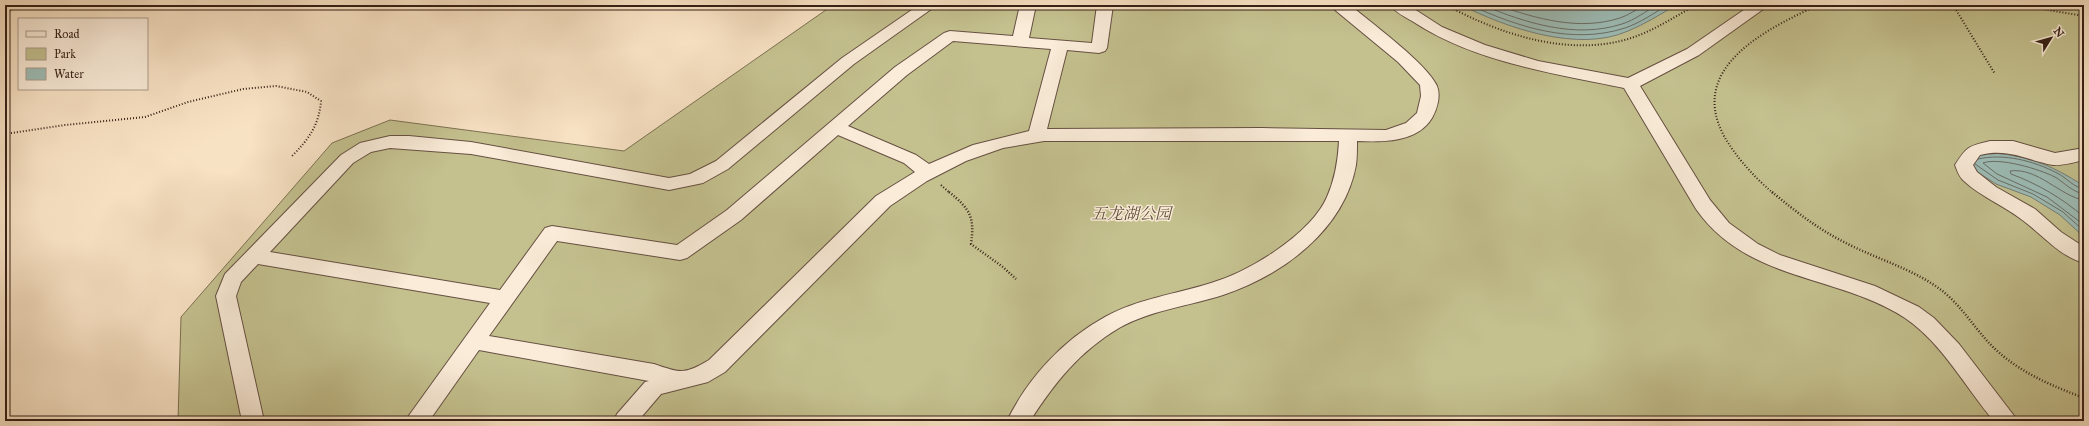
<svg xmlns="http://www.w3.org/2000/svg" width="2089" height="426" viewBox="0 0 2089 426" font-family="'IM FELL Great Primer','Noto Serif SC',serif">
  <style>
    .green { fill: #c4c18f; stroke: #7c7052 }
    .water { fill: #9dbdb7; stroke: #737e77 }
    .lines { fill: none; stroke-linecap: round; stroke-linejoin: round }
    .shore { stroke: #696e66; stroke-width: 1 }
    .stream { stroke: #737e77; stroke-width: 5.5 }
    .minor-casing { stroke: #665042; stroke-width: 2 }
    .path-far1 { stroke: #352016; stroke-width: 2; stroke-dasharray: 1 2; stroke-linecap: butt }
    .path { stroke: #352016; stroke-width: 2.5; stroke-dasharray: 1 2; stroke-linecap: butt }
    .minor { fill: #faecd9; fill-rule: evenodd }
    .labels { text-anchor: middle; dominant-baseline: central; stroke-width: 3; stroke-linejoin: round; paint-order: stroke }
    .park-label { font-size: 16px; font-style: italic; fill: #60503a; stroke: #faecd9 }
  </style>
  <rect width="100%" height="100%" fill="#f8e2c4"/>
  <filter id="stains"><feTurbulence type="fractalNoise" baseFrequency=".005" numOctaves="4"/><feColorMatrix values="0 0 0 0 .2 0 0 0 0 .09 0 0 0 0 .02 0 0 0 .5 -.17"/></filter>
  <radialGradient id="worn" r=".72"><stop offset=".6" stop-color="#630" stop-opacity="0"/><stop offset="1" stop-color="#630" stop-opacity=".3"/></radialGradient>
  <path class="green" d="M 833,5 L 2084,5 L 2084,421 L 178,421 L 181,317 L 332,143 L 390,120 L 624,151 Z"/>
  <path class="water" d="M 1461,5 L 1676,5 C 1661,14 1645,24 1628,31 C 1578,53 1507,28 1461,5 Z
    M 1986,152 C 2028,156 2048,163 2084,186 L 2084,237 L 2060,215 L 2031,197 L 1996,184 L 1971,168 L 1971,158 Z"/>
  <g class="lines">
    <path class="shore" d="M 1470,5 C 1518,27 1572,45 1625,28 C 1640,23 1654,13 1668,5
      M 1482,5 C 1526,23 1575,39 1622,24 C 1635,20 1646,11 1657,5
      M 1497,5 C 1537,19 1579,31 1620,18 C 1629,15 1637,9 1645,5
      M 1978,159 C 2004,153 2034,161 2057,173 C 2067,178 2073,187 2084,189
      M 1975,164 L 1998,180 L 2033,194 L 2063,212 L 2084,231
      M 2084,194 C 2072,192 2065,183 2055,177 C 2039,169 1999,157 1983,163 L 1997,174 L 2047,197 L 2084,225
      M 2084,200 C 2061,197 2038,167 2010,171 L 2011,174 C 2038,184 2062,198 2084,217"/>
    <path class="stream" d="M 5,12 L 14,5"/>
    <g class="minor-casing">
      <path id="minor" d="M 919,5 L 937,5 L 854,64 L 728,169 L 703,183 L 669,190 L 471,154 L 390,148 L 371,152 L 353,163 L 270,252 L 500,290 L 545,228 L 552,226 L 677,245 L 727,210 L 895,67 L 944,33 L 950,31 L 1013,36 L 1020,5 L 1036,5 L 1029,38 L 1092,43 L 1097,5 L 1113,5 L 1107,48 L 1105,51 L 1099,53 L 1067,50 L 1047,129 L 1262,128 L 1386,130 L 1406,123 L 1417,113 L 1421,96 L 1420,85 L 1398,62 L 1329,5 L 1348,5 L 1355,9 C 1375,26 1427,64 1437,86 C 1441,96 1437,109 1432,118 C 1417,143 1382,142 1357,141 C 1357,149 1357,158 1356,165 C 1344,230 1283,275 1223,295 C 1189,306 1151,310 1119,328 C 1079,352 1055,382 1030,421 L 1007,421 C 1028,378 1063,340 1105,317 C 1137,299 1176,294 1211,283 C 1249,272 1311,234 1327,197 C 1335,179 1338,160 1339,141 L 1044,141 L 1003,148 L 966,161 L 927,181 L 890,206 L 725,372 L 708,382 L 661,394 L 638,421 L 614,421 L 617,414 L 645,382 L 649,381 L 479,350 L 429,421 L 405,421 L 490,303 L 258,264 L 241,282 L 236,296 L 264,421 L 242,421 L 216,296 L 225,274 L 341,155 L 360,143 L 390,136 L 409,136 L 471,142 L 669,178 L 690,174 L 716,161 L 842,58 ZM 953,41 L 1051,49 L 1029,131 L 973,145 L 929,164 L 916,155 L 848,126 L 907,75 ZM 838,135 L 904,163 L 915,172 L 876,196 L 709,360 C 684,375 680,373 654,364 L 489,336 L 557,241 L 680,260 L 687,258 L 741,220 Z
        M 1390,5 L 1408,5 L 1442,27 L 1485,45 L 1538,61 L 1628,78 L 1687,49 L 1751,5 L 1769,5 L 1699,55 L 1640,86 L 1710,200 L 1729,223 L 1758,244 L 1780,255 L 1875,286 L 1919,307 L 1934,318 L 1959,344 L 2018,421 L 1994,421 C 1965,387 1943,344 1905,318 C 1837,274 1747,282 1696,209 L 1624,88 C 1552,73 1474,62 1412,21 C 1405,17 1395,12 1390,5 Z
        M 1990,141 L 2013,141 L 2055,153 L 2084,148 L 2084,160 C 2075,162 2062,166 2053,165 C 2026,160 2009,148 1980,155 L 1973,165 L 1977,172 L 1996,187 L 2035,209 L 2061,232 L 2084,247 L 2084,263 C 2059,256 2042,234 2021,219 C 2003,205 1981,197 1964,181 C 1959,177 1957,170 1955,165 C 1967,146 1969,146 1990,141 Z"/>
    </g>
    <path class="path-far1" d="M 1446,5 C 1500,34 1567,57 1628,39 C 1652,32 1674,17 1696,5
      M 1953,5 L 1995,74
      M 2018,5 L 2084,16
      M 5,134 L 65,125 L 145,117 L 188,102 L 243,89 L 276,86 L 307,92 L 321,101 C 319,125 309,139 292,156
      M 941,185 L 950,193
      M 1773,193 C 1754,177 1736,157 1724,136 C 1687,67 1767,29 1818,5"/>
    <path class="path" d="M 949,192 C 970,209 975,217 971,244 L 1003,267 L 1016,279
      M 1772,192 C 1795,211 1818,229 1844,242 C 1874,258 1908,267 1937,287 C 1959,302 1972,325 1990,344 C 2016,371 2050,385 2084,398"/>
    <use href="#minor" class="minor"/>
  </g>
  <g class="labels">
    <g class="park-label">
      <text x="1131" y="213">五龙湖公园</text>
    </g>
  </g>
  <rect width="2089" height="426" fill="none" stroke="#f8e2c4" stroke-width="20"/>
  <rect x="6" y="6" width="2077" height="414" fill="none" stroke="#352016" stroke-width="2"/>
  <rect x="10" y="10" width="2069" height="406" fill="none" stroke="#352016"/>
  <rect x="18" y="18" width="130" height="72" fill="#faecd9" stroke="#ab9a8b"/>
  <rect x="26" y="31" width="20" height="6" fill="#faecd9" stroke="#ab9a8b"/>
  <text x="54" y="38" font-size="12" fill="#352016">Road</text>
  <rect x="26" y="48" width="20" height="12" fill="#c4c18f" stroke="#ab9a8b"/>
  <text x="54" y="58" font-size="12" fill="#352016">Park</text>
  <rect x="26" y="68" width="20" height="12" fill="#9dbdb7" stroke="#ab9a8b"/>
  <text x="54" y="78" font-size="12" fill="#352016">Water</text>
  <g transform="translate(2051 38) rotate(53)" stroke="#faecd9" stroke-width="3" paint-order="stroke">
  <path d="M0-3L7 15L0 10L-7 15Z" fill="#352016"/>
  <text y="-6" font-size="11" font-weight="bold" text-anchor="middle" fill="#352016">N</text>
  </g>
  <rect width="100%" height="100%" filter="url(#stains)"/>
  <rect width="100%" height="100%" fill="url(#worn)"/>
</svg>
